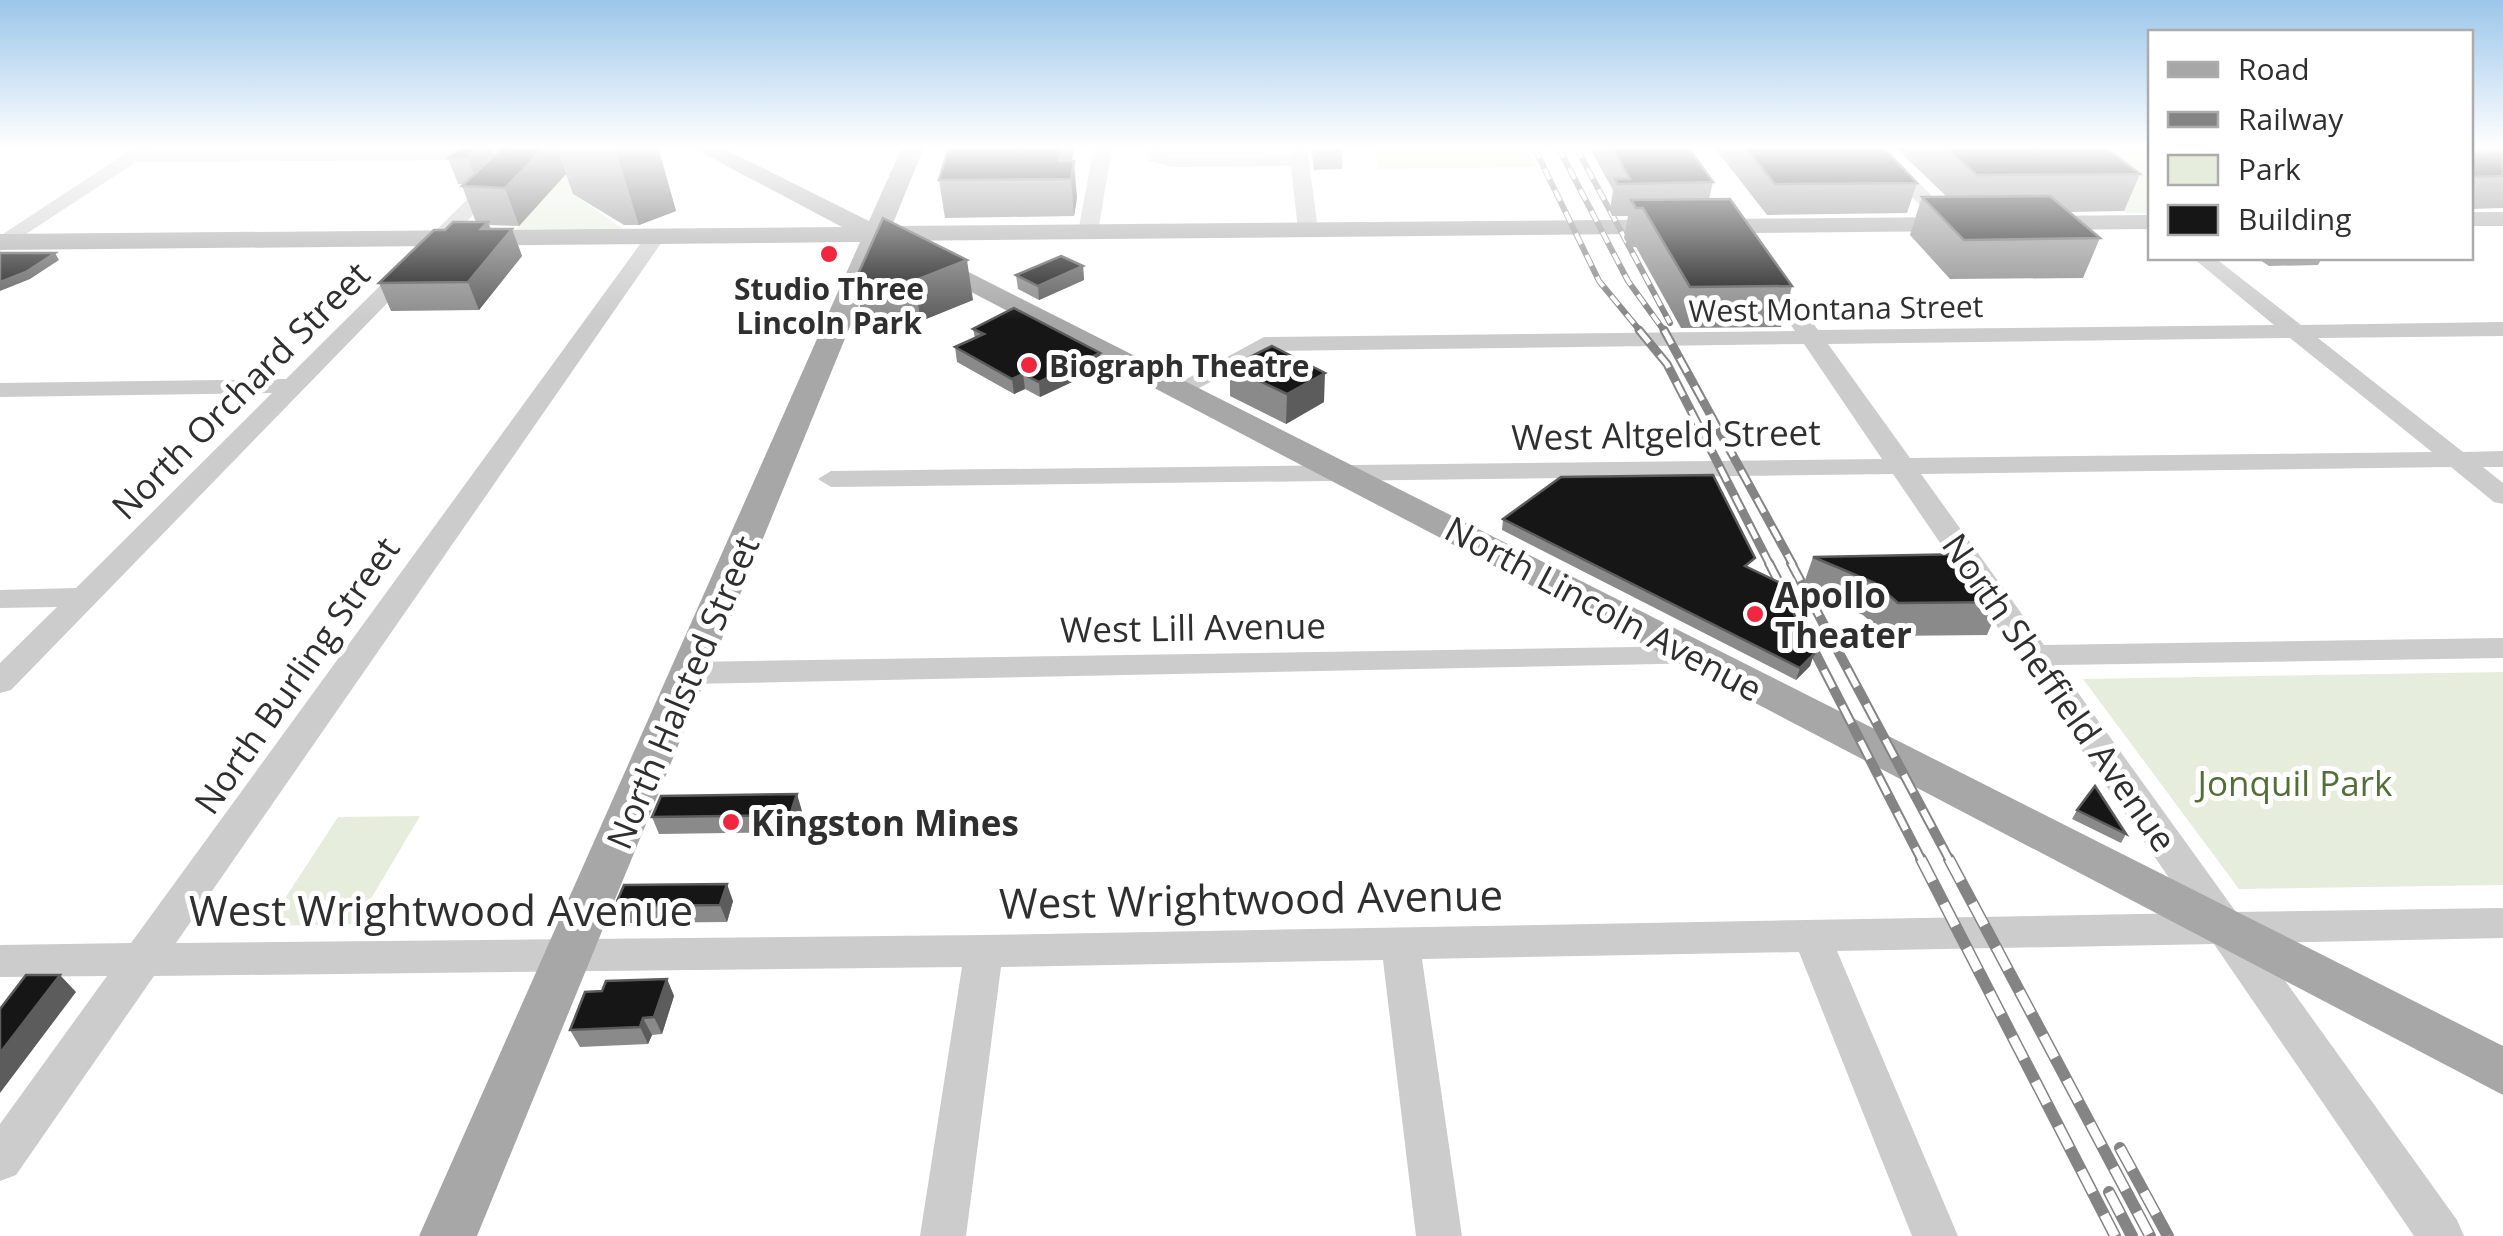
<svg xmlns="http://www.w3.org/2000/svg" width="2503" height="1236" viewBox="0 0 2503 1236" font-family="'Open Sans',sans-serif">
  <style>
    .green { fill: #e6eddc }
    .lines { fill: none; stroke-linecap: round; stroke-linejoin: round }
    .minor { fill: #ccc; fill-rule: evenodd }
    .major { fill: #a7a7a7; fill-rule: evenodd }
    .rail-far3-casing { stroke: #848484; stroke-width: 6 }
    .rail-far2-casing { stroke: #848484; stroke-width: 9 }
    .rail-far1-casing { stroke: #848484; stroke-width: 10 }
    .rail-casing { stroke: #848484; stroke-width: 12 }
    .rail-far3 { stroke: #fff; stroke-width: 4; stroke-dasharray: 12; stroke-linecap: butt }
    .rail-far2 { stroke: #fff; stroke-width: 5; stroke-dasharray: 16; stroke-linecap: butt }
    .rail-far1 { stroke: #fff; stroke-width: 6; stroke-dasharray: 20; stroke-linecap: butt }
    .rail { stroke: #fff; stroke-width: 9; stroke-dasharray: 25; stroke-linecap: butt }
    .wall { fill: #8a8a8a }
    .shaded-wall { fill: #5c5c5c }
    .building { fill: #161616; stroke: #5c5c5c; stroke-width: 2.5 }
    .poi-dot { fill: #f1263f; stroke: #fff; stroke-width: 4 }
    .labels { text-anchor: middle; dominant-baseline: central; stroke-width: 10; stroke-linejoin: round; paint-order: stroke }
    .far-poi-label { font-size: 30px; font-weight: bold; fill: #2f2f2f; stroke: #fff }
    .far-street-label { font-size: 30px; fill: #2f2f2f; stroke: #fff }
    .street-label { font-size: 35px; fill: #2f2f2f; stroke: #fff }
    .poi-label { font-size: 35px; font-weight: bold; fill: #2f2f2f; stroke: #fff; text-anchor: start }
    .park-label { font-size: 35px; fill: #546e39; stroke: #fff }
    .near-street-label { font-size: 42px; fill: #2f2f2f; stroke: #fff }
  </style>
  <rect width="100%" height="100%" fill="#fff"/>
  <path class="green" d="M 1163,147 L 1284,147 L 1286,159 L 1173,160 L 1163,155 Z
    M 1373,147 L 1527,147 L 1537,167 L 1378,169 Z
    M 2046,147 L 2150,147 L 2150,213 L 2126,213 Z
    M 579,160 L 574,195 L 623,229 L 516,229 Z
    M 2503,672 L 2503,885 L 2239,889 L 2083,679 Z
    M 420,816 L 356,924 L 267,926 L 338,817 Z"/>
  <g class="lines">
    <path class="minor" d="M 135,147 L 152,147 L 151,151 L 493,150 L 502,155 L 493,160 L 136,162 L 0,251 L 0,236 Z
      M 520,147 L 539,147 L 11,690 L 0,693 L 0,663 L 57,607 L 0,608 L 0,590 L 76,588 L 272,393 L 0,397 L 0,383 L 286,379 Z
      M 1094,147 L 1112,147 L 1098,232 L 1088,238 L 1078,232 Z
      M 1146,147 L 1164,147 L 1164,154 L 1173,157 L 1290,156 L 1289,147 L 1307,147 L 1318,230 L 1308,236 L 1298,230 L 1291,166 L 1172,167 L 1149,161 Z
      M 1864,147 L 1883,147 L 1956,220 L 1956,228 L 1942,228 Z
      M 656,230 L 666,236 L 176,943 L 984,935 L 2193,913 L 1893,474 L 831,487 L 818,479 L 831,471 L 1882,459 L 1804,344 L 1268,351 L 1188,394 L 1180,396 L 1168,389 L 1264,337 L 1795,331 L 1755,273 L 1766,267 L 1773,269 L 1818,330 L 2274,325 L 2193,258 L 2215,258 L 2301,325 L 2503,322 L 2503,336 L 2318,338 L 2463,452 L 2503,451 L 2503,467 L 2483,467 L 2503,483 L 2503,504 L 2494,502 L 2451,467 L 1921,474 L 2044,645 L 2503,638 L 2503,658 L 2058,665 L 2236,912 L 2503,908 L 2503,938 L 2258,943 L 2457,1220 L 2464,1236 L 2414,1236 L 2214,944 L 1837,951 L 1958,1236 L 1912,1236 L 1799,952 L 1422,959 L 1462,1236 L 1416,1236 L 1383,960 L 1001,967 L 966,1236 L 920,1236 L 962,967 L 154,976 L 16,1175 L 0,1181 L 0,1124 L 107,976 L 0,977 L 0,945 L 131,943 L 649,232 ZM 2290,338 L 2432,452 L 1910,458 L 1828,344 Z
      M 1697,646 L 1708,649 L 1712,656 L 1708,663 L 690,684 L 679,680 L 674,673 L 679,666 L 690,662 Z"/>
    <path class="major" d="M 691,147 L 720,147 L 869,221 L 902,147 L 924,147 L 892,226 L 1963,217 L 1975,224 L 1963,231 L 885,241 L 477,1236 L 419,1236 L 860,242 L 0,250 L 0,234 L 842,227 Z
      M 2470,212 L 2503,212 L 2503,226 L 2470,226 Z
      M 2150,215 L 2150,229 L 2033,230 L 2021,223 L 2033,216 Z
      M 923,249 L 2503,1046 L 2503,1095 L 914,262 L 910,257 Z"/>
    <g class="rail-far3-casing">
      <path id="rail-far3" d="M 1534,147 L 1599,281 L 1641,332
        M 1558,147 L 1628,281 L 1665,332
        M 1576,147 L 1670,323"/>
    </g>
    <g class="rail-far2-casing">
      <path id="rail-far2" d="M 1639,330 L 1667,364 L 1770,565
        M 1664,330 L 1793,565"/>
    </g>
    <g class="rail-far1-casing">
      <path id="rail-far1" d="M 1769,563 L 1922,861
        M 1791,563 L 1950,861"/>
    </g>
    <g class="rail-casing">
      <path id="rail" d="M 1921,859 L 2115,1236
        M 1949,859 L 2150,1236
        M 2120,1148 L 2168,1236
        M 2109,1192 L 2132,1236"/>
    </g>
    <use href="#rail-far3" class="rail-far3"/>
    <use href="#rail-far2" class="rail-far2"/>
    <use href="#rail-far1" class="rail-far1"/>
    <use href="#rail" class="rail"/>
  </g>
  <path class="wall" d="M 461,147 L 491,147 L 494,156 L 498,152 L 496,147 L 658,147 L 676,211 L 639,225 L 624,225 L 573,194 L 566,174 L 519,226 L 489,225 L 491,229 L 512,229 L 522,256 L 479,310 L 391,311 L 379,283 L 445,230 L 476,222 L 462,186 L 465,184 L 458,184 L 448,158 Z
    M 1311,147 L 1342,147 L 1342,169 L 1314,170 Z
    M 1589,147 L 1688,147 L 1713,182 L 1709,199 L 1792,286 L 1781,327 L 1681,328 L 1636,247 L 1629,247 L 1624,238 L 1628,216 L 1612,216 L 1610,211 L 1613,190 Z
    M 1714,147 L 1883,147 L 1917,183 L 1907,213 L 1767,215 Z
    M 1895,147 L 2105,147 L 2140,174 L 2124,211 L 2069,212 L 2100,238 L 2083,278 L 1950,279 L 1910,235 L 1922,197 L 1947,197 Z
    M 2470,147 L 2503,147 L 2503,208 L 2470,209 L 2470,152 L 2474,152 L 2470,150 Z
    M 1072,161 L 1077,198 L 1074,216 L 945,218 L 939,180 Z
    M 883,218 L 973,300 L 921,321 L 863,322 L 855,281 Z
    M 2257,258 L 2322,258 L 2318,265 L 2269,266 Z
    M 1083,266 L 1084,280 L 1039,300 L 1018,289 L 1016,275 Z
    M 973,329 L 1102,368 L 1040,397 L 1025,389 L 1014,394 L 957,362 L 955,347 L 975,338 Z
    M 1230,367 L 1324,402 L 1286,424 L 1230,396 Z
    M 1503,519 L 1751,569 L 1814,654 L 1810,666 L 1796,680 L 1502,530 Z
    M 1813,557 L 2001,602 L 1987,635 L 1886,636 L 1863,615 L 1802,589 Z
    M 2077,810 L 2126,834 L 2121,843 L 2072,819 Z
    M 802,811 L 795,832 L 659,834 L 652,817 Z
    M 733,901 L 727,922 L 623,923 L 615,906 Z
    M 667,979 L 674,996 L 662,1034 L 652,1035 L 648,1044 L 580,1047 L 570,1030 L 602,991 Z"/>
  <path class="shaded-wall" d="M 479,147 L 491,147 L 497,164 L 477,184 L 468,158 Z
    M 545,147 L 557,147 L 566,174 L 519,226 L 505,188 Z
    M 615,147 L 658,147 L 676,211 L 639,225 Z
    M 1063,147 L 1075,147 L 1067,179 L 1059,161 Z
    M 1074,161 L 1077,198 L 1074,216 L 1071,179 Z
    M 488,222 L 497,247 L 512,229 L 522,256 L 479,310 L 468,282 L 481,229 Z
    M 55,253 L 59,260 L 30,279 L 0,291 L 0,282 Z
    M 967,260 L 973,300 L 921,321 L 914,281 Z
    M 1083,266 L 1084,280 L 1039,300 L 1038,286 Z
    M 1100,353 L 1102,368 L 1040,397 L 1039,382 Z
    M 1325,373 L 1324,402 L 1286,424 L 1287,394 Z
    M 1023,374 L 1025,389 L 1014,394 L 1012,379 Z
    M 1814,654 L 1810,666 L 1796,680 L 1800,668 Z
    M 797,794 L 802,811 L 795,832 L 790,815 Z
    M 727,884 L 733,901 L 727,922 L 720,905 Z
    M 60,975 L 76,992 L 0,1093 L 0,1053 Z
    M 667,979 L 674,996 L 662,1034 L 654,1017 Z
    M 643,1018 L 652,1035 L 648,1044 L 640,1027 Z"/>
  <path class="building" d="M 461,147 L 479,147 L 468,158 L 448,158 Z
    M 496,147 L 545,147 L 505,188 L 462,186 L 503,147 Z
    M 949,147 L 1063,147 L 1059,161 L 1074,161 L 1071,179 L 939,180 Z
    M 1612,147 L 1688,147 L 1713,182 L 1618,184 L 1615,179 L 1630,179 Z
    M 1744,147 L 1883,147 L 1917,183 L 1775,184 Z
    M 1945,147 L 2105,147 L 2140,174 L 1977,175 Z
    M 2503,151 L 2503,176 L 2470,177 L 2470,152 Z
    M 2050,196 L 2100,238 L 1964,240 L 1922,197 Z
    M 1730,199 L 1792,286 L 1690,287 L 1643,208 L 1636,208 L 1631,200 Z
    M 883,218 L 967,260 L 914,281 L 855,281 Z
    M 453,222 L 488,222 L 481,229 L 512,229 L 468,282 L 379,283 L 434,230 L 445,230 Z
    M 0,253 L 55,253 L 26,272 L 0,282 Z
    M 1061,256 L 1083,266 L 1038,286 L 1016,275 Z
    M 1014,308 L 1100,353 L 1039,382 L 1023,374 L 1012,379 L 955,347 L 984,334 L 973,329 Z
    M 1272,346 L 1325,373 L 1287,394 L 1230,367 Z
    M 1713,475 L 1755,558 L 1745,566 L 1778,582 L 1814,654 L 1800,668 L 1503,519 L 1561,477 Z
    M 1968,554 L 2001,602 L 1898,603 L 1875,583 L 1813,557 Z
    M 2095,786 L 2126,834 L 2077,810 Z
    M 797,794 L 790,815 L 652,817 L 661,796 Z
    M 727,884 L 720,905 L 615,906 L 624,885 Z
    M 26,975 L 60,975 L 0,1053 L 0,1009 Z
    M 667,979 L 654,1017 L 643,1018 L 640,1027 L 570,1030 L 585,992 L 602,991 L 606,981 Z"/>
  <linearGradient id="sky" x2="0" y2="1"><stop stop-color="#9bc6ea"/><stop offset="0.46" stop-color="#fff"/><stop offset="1" stop-color="#fff" stop-opacity="0"/></linearGradient>
  <rect width="2503" height="320" fill="url(#sky)"/>
  <g class="poi-dot">
    <circle cx="829" cy="254" r="10"/>
    <circle cx="1029" cy="365" r="10"/>
    <circle cx="1755" cy="614" r="10"/>
    <circle cx="731" cy="822" r="10"/>
  </g>
  <g class="labels">
    <g class="far-poi-label">
      <text x="829" y="288">Studio Three<tspan x="829" dy="34">Lincoln Park</tspan></text>
      <text x="1049" y="365" text-anchor="start">Biograph Theatre</text>
    </g>
    <g class="far-street-label">
      <text transform="translate(1836 308) rotate(-1)">West Montana Street</text>
    </g>
    <g class="street-label">
      <text transform="translate(240 390) rotate(-45)">North Orchard Street</text>
      <text transform="translate(1666 434) rotate(-1)">West Altgeld Street</text>
      <text transform="translate(1604 608) rotate(28)">North Lincoln Avenue</text>
      <text transform="translate(1193 627) rotate(-1)">West Lill Avenue</text>
      <text transform="translate(296 675) rotate(-55)">North Burling Street</text>
      <text transform="translate(682 692) rotate(-67)">North Halsted Street</text>
      <text transform="translate(2060 692) rotate(55)">North Sheffield Avenue</text>
    </g>
    <g class="poi-label">
      <text x="1775" y="594">Apollo<tspan x="1775" dy="40">Theater</tspan></text>
      <text x="751" y="822">Kingston Mines</text>
    </g>
    <g class="park-label">
      <text x="2295" y="782">Jonquil Park</text>
    </g>
    <g class="near-street-label">
      <text transform="translate(1251 898) rotate(-1)">West Wrightwood Avenue</text>
      <text x="441" y="909">West Wrightwood Avenue</text>
    </g>
  </g>
  <rect x="2148" y="30" width="325" height="230" fill="#ffffff" stroke="#acacac" stroke-width="2.5"/>
  <rect x="2168" y="62" width="50" height="15" fill="#a7a7a7" stroke="#acacac" stroke-width="2.5"/>
  <text x="2238" y="80" font-size="30" fill="#2f2f2f">Road</text>
  <rect x="2168" y="112" width="50" height="15" fill="#848484" stroke="#acacac" stroke-width="2.5"/>
  <text x="2238" y="130" font-size="30" fill="#2f2f2f">Railway</text>
  <rect x="2168" y="155" width="50" height="30" fill="#e6eddc" stroke="#acacac" stroke-width="2.5"/>
  <text x="2238" y="180" font-size="30" fill="#2f2f2f">Park</text>
  <rect x="2168" y="205" width="50" height="30" fill="#161616" stroke="#acacac" stroke-width="2.5"/>
  <text x="2238" y="230" font-size="30" fill="#2f2f2f">Building</text>
</svg>
